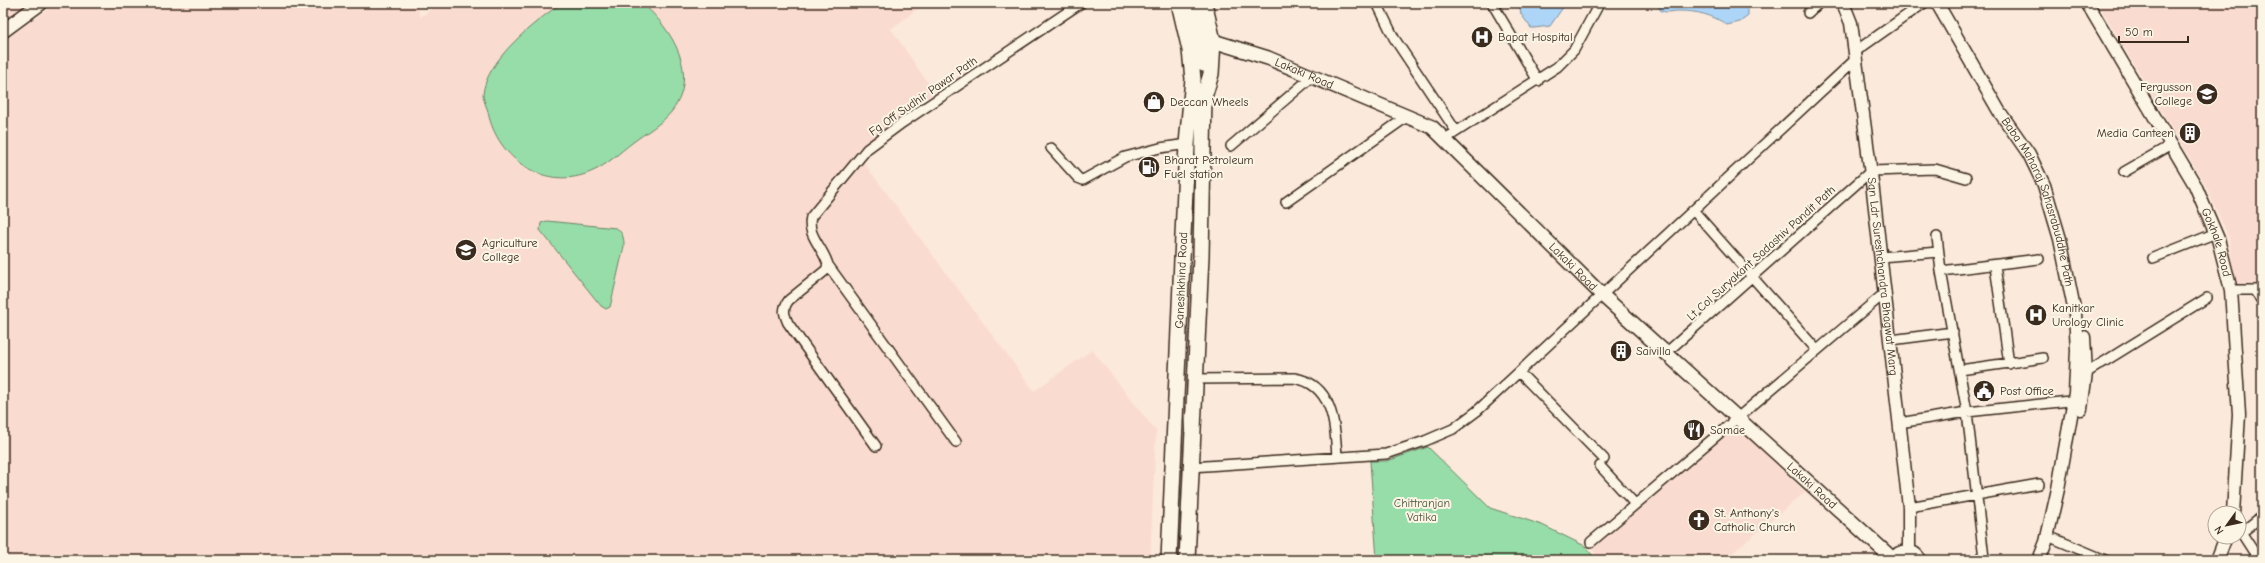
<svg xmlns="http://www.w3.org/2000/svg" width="2265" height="563" viewBox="0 0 2265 563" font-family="'Comic Neue',sans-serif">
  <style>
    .built { fill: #fadbcf }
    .green { fill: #97ddaa; stroke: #698464 }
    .water { fill: #acd5f7; stroke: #7f91a0 }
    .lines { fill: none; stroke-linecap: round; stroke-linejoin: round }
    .minor-casing { stroke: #3b2a1e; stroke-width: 12 }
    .tertiary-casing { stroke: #3b2a1e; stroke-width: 15 }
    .secondary-casing { stroke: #3b2a1e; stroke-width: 16 }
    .primary-casing { stroke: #3b2a1e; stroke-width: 18 }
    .minor { stroke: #fcf5e5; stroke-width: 9 }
    .tertiary { stroke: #fcf5e5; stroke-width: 12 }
    .secondary { stroke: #fcf5e5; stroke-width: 13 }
    .primary { stroke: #fcf5e5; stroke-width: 15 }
    .labels { text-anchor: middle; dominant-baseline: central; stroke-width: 4; stroke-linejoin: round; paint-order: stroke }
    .poi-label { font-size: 12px; fill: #3b2a1e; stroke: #fcf5e5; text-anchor: start }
    .street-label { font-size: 12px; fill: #3b2a1e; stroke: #fcf5e5 }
    .park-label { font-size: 12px; fill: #525741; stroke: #fcf5e5 }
  </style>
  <rect width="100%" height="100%" fill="#fbe9db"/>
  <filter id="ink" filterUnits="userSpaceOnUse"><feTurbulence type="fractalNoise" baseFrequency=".025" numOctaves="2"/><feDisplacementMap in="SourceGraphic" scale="8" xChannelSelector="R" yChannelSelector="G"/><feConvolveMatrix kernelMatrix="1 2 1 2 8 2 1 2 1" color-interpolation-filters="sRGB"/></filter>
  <g filter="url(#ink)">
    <path class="built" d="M 3,3 L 31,3 L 3,23 Z
      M 57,3 L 415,3 L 421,17 L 439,3 L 925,3 L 891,29 L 934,92 L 855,151 L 1034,391 L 1092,350 L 1156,431 L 1150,560 L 3,560 L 3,41 Z
      M 2098,3 L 2262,3 L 2262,285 L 2235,285 L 2229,238 L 2206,186 Z
      M 1737,426 L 1805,492 L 1724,560 L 1601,560 L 1592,549 Z"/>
    <path class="green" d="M 562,3 L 642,3 C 672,29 700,74 672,111 C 663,123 645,133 632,143 C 620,152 607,165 593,171 C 546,193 497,159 488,112 C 487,107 483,100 483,95 C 485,61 535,21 562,3 Z
      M 547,221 L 616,228 C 623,233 624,238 624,246 L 610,307 L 606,309 L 601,306 L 540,230 L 541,223 Z
      M 1428,447 L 1490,508 L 1542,525 L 1585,546 L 1596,560 L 1377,560 L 1370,461 L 1387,461 Z"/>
    <path class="water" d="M 1519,3 L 1566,3 L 1550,26 L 1534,28 L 1531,28 L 1521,14 Z
      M 1657,3 L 1743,3 L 1748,9 L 1748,16 L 1740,22 L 1727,25 C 1713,15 1697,11 1679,11 C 1672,11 1668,13 1661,11 Z"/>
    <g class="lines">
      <g class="minor-casing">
        <path id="minor" d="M 1377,3 L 1394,38 L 1456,131
          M 1492,3 L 1538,81
          M 1808,13 L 1819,3
          M 1856,51 L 1924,3
          M 1445,139 L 1557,67 L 1574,50 L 1599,4
          M 1231,146 L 1313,76
          M 1051,148 L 1078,178 L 1083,180 L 1125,157 L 1160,148 L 1187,144
          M 2124,172 L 2171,145
          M 1286,202 L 1408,116
          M 1693,210 L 1816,349
          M 1937,237 L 1941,271 L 1967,412 L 1984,558 L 1982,560
          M 1881,257 L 1938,252
          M 2153,258 L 2216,233
          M 828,265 L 956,442
          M 1995,266 L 2009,364
          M 1941,271 L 2039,259
          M 2231,290 L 2262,290
          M 2254,290 L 2262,301
          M 1891,340 L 1953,332
          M 1667,352 L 1871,171 L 1935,169 L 1966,178
          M 1960,370 L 2043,358
          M 1519,372 L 1604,459
          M 2086,373 L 2207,298
          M 1195,379 L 1294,378 C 1333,384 1335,424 1337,457
          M 1899,423 L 1967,412 L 2079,400
          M 876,446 L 788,323 C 784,314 782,309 789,300 L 826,270 L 828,265 C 824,248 806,235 811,217 L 867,149 L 902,123 L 1081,3
          M 1600,466 L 1635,504
          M 1191,467 L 1386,454 L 1425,441 L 1453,429 L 1477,411 L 1857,58
          M 1909,507 L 2039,484
          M 2239,529 L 2259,560
          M 2241,533 L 2262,516
          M 2055,539 L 2105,560
          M 1591,542 L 1886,292"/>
      </g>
      <g class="tertiary-casing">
        <g id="tertiary">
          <path id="s1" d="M 1843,3 L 1851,23 L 1872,182 L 1909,507 L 1909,552"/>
          <path id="s2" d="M 1937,3 L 1999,111 L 2029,154 L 2044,185 L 2060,239 L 2075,313 L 2077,350 L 2075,393 L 2058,489 L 2046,542 L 2039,560"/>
          <path id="s3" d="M 2087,3 L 2195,185 L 2218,239 L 2231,290 L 2239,414 L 2233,513"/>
          <path d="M 2081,409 L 2086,373 L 2084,337"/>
          <path d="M 2217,560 L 2226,537"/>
        </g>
      </g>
      <g class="secondary-casing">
        <g id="secondary">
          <path d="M 3,31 L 41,3"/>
          <path id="s4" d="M 1213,41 L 1268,58 L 1432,127 L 1602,295 L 1893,559"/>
          <path d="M 1893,560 C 1900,549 1913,549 1920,560"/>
        </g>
      </g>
      <g class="primary-casing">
        <g id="primary">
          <path d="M 1192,3 L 1203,50 L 1204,64"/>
          <path id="s5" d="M 1169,560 L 1187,144 L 1193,79 L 1190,50 L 1179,3"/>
          <path d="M 1187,560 L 1201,256 L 1204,97 L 1211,74 L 1213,41 L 1204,3"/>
        </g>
      </g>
      <use href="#minor" class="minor"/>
      <use href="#tertiary" class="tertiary"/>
      <use href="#secondary" class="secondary"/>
      <use href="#primary" class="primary"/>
    </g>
  </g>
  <defs>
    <g id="hospital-disc" transform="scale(1.15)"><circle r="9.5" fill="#3b2a1e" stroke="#fcf5e5"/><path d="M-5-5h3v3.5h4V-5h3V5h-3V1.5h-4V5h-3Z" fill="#fff"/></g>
    <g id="university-disc" transform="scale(1.15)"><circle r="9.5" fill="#3b2a1e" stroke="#fcf5e5"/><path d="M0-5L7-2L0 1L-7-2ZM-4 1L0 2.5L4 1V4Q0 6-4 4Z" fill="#fff"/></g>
    <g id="shop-disc" transform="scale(1.15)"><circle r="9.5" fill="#3b2a1e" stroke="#fcf5e5"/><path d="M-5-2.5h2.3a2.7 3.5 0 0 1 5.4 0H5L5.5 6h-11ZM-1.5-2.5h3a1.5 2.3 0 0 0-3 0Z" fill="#fff"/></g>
    <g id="building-disc" transform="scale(1.15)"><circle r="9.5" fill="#3b2a1e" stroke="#fcf5e5"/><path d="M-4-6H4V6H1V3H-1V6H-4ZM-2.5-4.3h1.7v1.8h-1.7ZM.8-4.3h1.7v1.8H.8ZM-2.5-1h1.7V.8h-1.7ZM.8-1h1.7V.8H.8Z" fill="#fff"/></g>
    <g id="fuel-disc" transform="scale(1.15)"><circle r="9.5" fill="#3b2a1e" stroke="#fcf5e5"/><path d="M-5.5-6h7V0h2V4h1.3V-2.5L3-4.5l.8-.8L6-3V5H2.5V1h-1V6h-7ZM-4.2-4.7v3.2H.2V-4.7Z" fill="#fff"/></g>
    <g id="civic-disc" transform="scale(1.15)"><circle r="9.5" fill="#3b2a1e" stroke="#fcf5e5"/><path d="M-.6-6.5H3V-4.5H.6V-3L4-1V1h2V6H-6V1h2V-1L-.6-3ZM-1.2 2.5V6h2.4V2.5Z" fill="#fff"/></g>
    <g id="restaurant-disc" transform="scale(1.15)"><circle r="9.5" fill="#3b2a1e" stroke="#fcf5e5"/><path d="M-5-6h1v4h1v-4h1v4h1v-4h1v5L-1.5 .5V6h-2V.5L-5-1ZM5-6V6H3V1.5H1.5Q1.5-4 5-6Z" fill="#fff"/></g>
    <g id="church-disc" transform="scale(1.15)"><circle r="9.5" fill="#3b2a1e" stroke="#fcf5e5"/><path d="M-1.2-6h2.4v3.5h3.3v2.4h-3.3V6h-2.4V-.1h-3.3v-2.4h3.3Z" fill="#fff"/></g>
  </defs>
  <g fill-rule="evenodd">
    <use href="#hospital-disc" x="1482" y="37"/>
    <use href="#university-disc" x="2207" y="94"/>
    <use href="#shop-disc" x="1154" y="102"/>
    <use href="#building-disc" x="2190" y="133"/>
    <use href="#fuel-disc" x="1149" y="167"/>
    <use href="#university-disc" x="466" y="250"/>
    <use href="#hospital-disc" x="2036" y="315"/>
    <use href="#building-disc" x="1621" y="351"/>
    <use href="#civic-disc" x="1984" y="391"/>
    <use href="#restaurant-disc" x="1694" y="430"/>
    <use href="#church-disc" x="1699" y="520"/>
  </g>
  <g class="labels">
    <g class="poi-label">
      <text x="1498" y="37">Bapat Hospital</text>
      <text x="2192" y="87" text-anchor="end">Fergusson<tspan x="2192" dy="14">College</tspan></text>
      <text x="1170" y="102">Deccan Wheels</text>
      <text x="2174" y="133" text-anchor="end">Media Canteen</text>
      <text x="1164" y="160">Bharat Petroleum<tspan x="1164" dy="14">Fuel station</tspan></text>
      <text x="482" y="243">Agriculture<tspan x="482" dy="14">College</tspan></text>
      <text x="2052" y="308">Kanitkar<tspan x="2052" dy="14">Urology Clinic</tspan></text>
      <text x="1636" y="351">Saivilla</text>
      <text x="2000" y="391">Post Office</text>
      <text x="1710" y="430">Somae</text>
      <text x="1714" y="513">St. Anthony's<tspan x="1714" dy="14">Catholic Church</tspan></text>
    </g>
    <g class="street-label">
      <text stroke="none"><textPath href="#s4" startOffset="97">Lakaki Road</textPath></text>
      <text transform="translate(923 96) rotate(-35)">Fg Off Sudhir Pawar Path</text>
      <text stroke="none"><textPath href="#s2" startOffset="225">Baba Maharaj Sahasrabuddhe Path</textPath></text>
      <text stroke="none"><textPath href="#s3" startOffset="273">Gokhale Road</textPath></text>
      <text transform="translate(1761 253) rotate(-42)">Lt Col Suryakant Sadashiv Pandit Path</text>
      <text stroke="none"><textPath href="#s4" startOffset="434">Lakaki Road</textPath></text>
      <text stroke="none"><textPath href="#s1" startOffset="277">Sqn Ldr Sureshchandra Bhagwat Marg</textPath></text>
      <text stroke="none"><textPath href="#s5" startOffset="280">Ganeshkhind Road</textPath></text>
      <text stroke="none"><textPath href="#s4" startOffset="758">Lakaki Road</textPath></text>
    </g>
    <g class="park-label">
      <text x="1422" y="503">Chittranjan<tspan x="1422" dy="14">Vatika</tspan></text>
    </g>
  </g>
  <rect width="2265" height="563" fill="none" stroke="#fcf5e5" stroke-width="16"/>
  <rect x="8" y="8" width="2249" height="547" fill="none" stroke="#3b2a1e" stroke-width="1.5" filter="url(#ink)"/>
  <g transform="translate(2227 525) rotate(237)"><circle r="19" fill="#fcf5e5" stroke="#afa495"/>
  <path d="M0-3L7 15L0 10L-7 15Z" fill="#3b2a1e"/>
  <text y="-6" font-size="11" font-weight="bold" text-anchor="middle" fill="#3b2a1e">N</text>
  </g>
  <path d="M2119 36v6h69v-6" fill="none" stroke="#3b2a1e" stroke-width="2"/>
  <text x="2125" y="36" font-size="12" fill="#3b2a1e" stroke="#fcf5e5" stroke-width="3" paint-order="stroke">50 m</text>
</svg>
